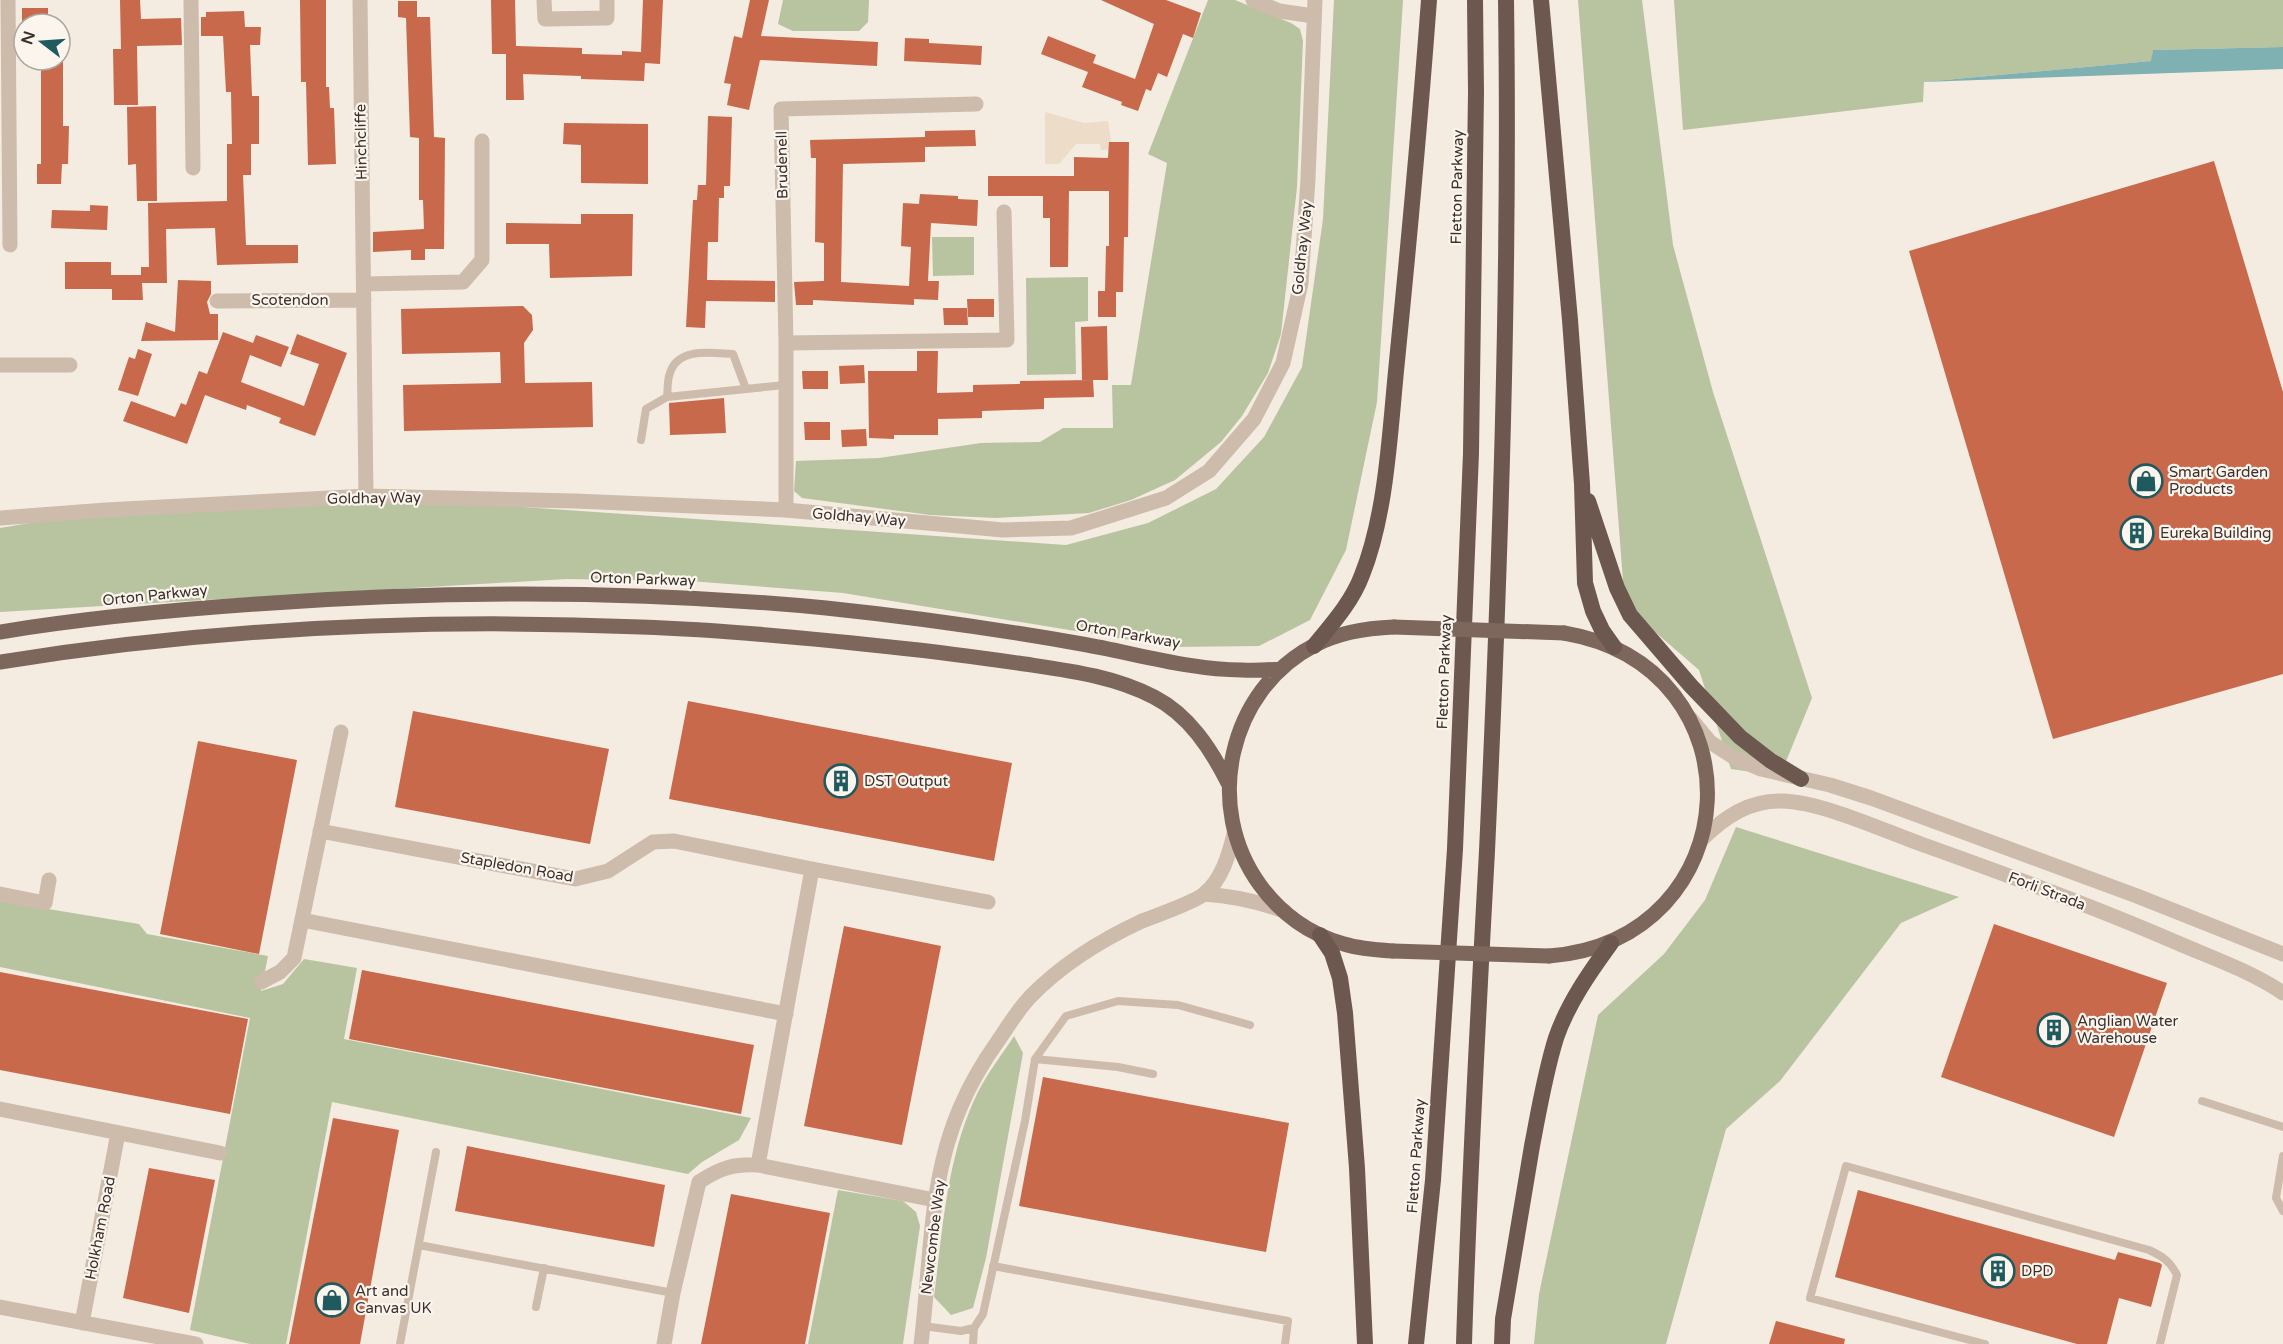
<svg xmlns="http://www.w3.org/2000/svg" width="2283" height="1344" viewBox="0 0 2283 1344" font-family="'Varela Round',sans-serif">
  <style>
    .green { fill: #b8c4a0 }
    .plaza { fill: #ecdcc8 }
    .water { fill: #7fb0b2 }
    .building { fill: #c8694b }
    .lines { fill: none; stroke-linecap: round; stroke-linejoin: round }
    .service { stroke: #cdbbac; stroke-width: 8 }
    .minor { stroke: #cdbbac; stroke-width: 15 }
    .tertiary { stroke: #cdbbac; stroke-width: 15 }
    .primary { stroke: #7d675c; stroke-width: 15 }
    .trunk { stroke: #6c584f; stroke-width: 16 }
    .primary-bridge { stroke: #7d675c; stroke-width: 15 }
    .labels { text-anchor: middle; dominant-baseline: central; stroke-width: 4.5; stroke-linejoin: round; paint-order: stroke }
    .street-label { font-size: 15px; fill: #3b302b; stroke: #fbf5ee }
    .poi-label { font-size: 15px; fill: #3b302b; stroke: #fbf5ee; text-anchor: start }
  </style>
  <rect width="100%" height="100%" fill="#f4ebe1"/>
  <path class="green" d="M 783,0 L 869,0 L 868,22 L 859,31 L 793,31 L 778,24 Z
    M 1208,0 L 1235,0 L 1291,23 L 1300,29 L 1303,41 L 1297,187 L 1281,334 L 1268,373 L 1242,416 L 1221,442 L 1175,480 L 1131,500 L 1089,513 L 996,518 L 930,515 L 802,498 L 794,491 L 796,461 L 879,458 L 981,443 L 1040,442 L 1063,428 L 1113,428 L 1112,385 L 1131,385 L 1167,163 L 1148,154 Z
    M 1334,0 L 1403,0 L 1377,402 L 1346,550 L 1310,620 L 1259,646 L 1173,647 L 843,593 L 690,581 L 567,579 L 0,612 L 0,528 L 106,510 L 366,496 L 1066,545 L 1148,523 L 1216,489 L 1264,437 L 1302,367 L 1323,219 Z
    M 1578,0 L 1642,0 L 1673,245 L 1713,392 L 1812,698 L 1780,776 L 1731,769 L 1699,670 L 1625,606 Z
    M 1674,0 L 2283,0 L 2283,47 L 2153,50 L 2152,61 L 1924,82 L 1923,102 L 1683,130 Z
    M 932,237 L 974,237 L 974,275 L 933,276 Z
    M 1088,277 L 1088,321 L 1075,322 L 1076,374 L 1027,375 L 1026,278 Z
    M 1736,827 L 1959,897 L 1901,923 L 1780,1081 L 1726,1129 L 1666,1344 L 1534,1344 L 1539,1294 L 1598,1015 L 1664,954 L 1705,900 Z
    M 0,901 L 139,924 L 147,934 L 268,956 L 261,991 L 283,984 L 304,959 L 357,968 L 344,1039 L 751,1118 L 739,1140 L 702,1162 L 688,1174 L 332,1102 L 286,1344 L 250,1344 L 190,1330 L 250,1018 L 0,967 Z
    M 1014,1036 L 1023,1053 L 986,1258 L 973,1308 L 951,1315 L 934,1297 C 943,1228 947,1153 979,1090 C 989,1071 1003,1053 1014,1036 Z
    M 838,1190 L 903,1201 L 916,1212 L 920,1226 L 903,1344 L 808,1344 Z"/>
  <path class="plaza" d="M 1045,112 L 1084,123 L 1108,121 L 1112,149 L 1101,150 L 1100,144 L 1076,144 L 1059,164 L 1045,164 Z"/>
  <path class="water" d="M 2283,47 L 2283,69 L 1923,82 L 2151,61 L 2153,50 Z"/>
  <path class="building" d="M 120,0 L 140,0 L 141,19 L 181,18 L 182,45 L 137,46 L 138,105 L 114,105 L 113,49 L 121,49 Z
    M 300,0 L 326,0 L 326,87 L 329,87 L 330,108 L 334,108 L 336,164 L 308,165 L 306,82 L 301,82 Z
    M 491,0 L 515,0 L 516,46 L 582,48 L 582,54 L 622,55 L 622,51 L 641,52 L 643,0 L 663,0 L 660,64 L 645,63 L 644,81 L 581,79 L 581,76 L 523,74 L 524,100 L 506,100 L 506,54 L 492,54 Z
    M 750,0 L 769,0 L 761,36 L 878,42 L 877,66 L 760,60 L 749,110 L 727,105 L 731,84 L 724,83 L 734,36 L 742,38 Z
    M 1101,0 L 1166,0 L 1201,13 L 1193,38 L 1183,34 L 1167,77 L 1158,73 L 1151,91 L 1146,89 L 1138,111 L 1121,105 L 1122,102 L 1082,87 L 1088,72 L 1041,54 L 1048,36 L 1096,55 L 1093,63 L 1135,79 L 1154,24 Z
    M 398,1 L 417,1 L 417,17 L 430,17 L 434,137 L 445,138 L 444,249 L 425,249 L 425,260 L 411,260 L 411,250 L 373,252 L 373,232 L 424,229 L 423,200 L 419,200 L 419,138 L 410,137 L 406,18 L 398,17 Z
    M 22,8 L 48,8 L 48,24 L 22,24 Z
    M 244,11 L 245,27 L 261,27 L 260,45 L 250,45 L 252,96 L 259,96 L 259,144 L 251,144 L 251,175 L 243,175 L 246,245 L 298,245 L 298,263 L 217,265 L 215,228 L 166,229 L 167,283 L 142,283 L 143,300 L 112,300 L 112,289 L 65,289 L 65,262 L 111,262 L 111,275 L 141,275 L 141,267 L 149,267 L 148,203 L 227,201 L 227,144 L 232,144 L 231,92 L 226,92 L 223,36 L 201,36 L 201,17 L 206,17 L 206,12 Z
    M 905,38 L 929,39 L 929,43 L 982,46 L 981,65 L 904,61 Z
    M 41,60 L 63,60 L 63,126 L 69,126 L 68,164 L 62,164 L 61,184 L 37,184 L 37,164 L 41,164 Z
    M 156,106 L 157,201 L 137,201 L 136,164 L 128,165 L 127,107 Z
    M 708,116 L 732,117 L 730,186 L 724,186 L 724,198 L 719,198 L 718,242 L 708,242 L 707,280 L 775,281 L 775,302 L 706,301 L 705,328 L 686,327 L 693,200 L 697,200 L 698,185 L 706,185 Z
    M 564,123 L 648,124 L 648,184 L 581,183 L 581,145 L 563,144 Z
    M 975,130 L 976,146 L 925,147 L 925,142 L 925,162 L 843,164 L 841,282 L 909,286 L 911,247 L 901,246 L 903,203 L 919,204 L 920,194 L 958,196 L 958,199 L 978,200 L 977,226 L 931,223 L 928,281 L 939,281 L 938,300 L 914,299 L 914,305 L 813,300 L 813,305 L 796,305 L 794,282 L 824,281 L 824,243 L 815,242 L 816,158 L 811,158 L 810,140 L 925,137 L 925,131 Z
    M 1109,142 L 1129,142 L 1128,237 L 1124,237 L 1123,292 L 1116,292 L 1116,317 L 1098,317 L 1098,291 L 1105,291 L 1106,246 L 1109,246 L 1109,191 L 1069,191 L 1068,267 L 1050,267 L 1050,218 L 1043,218 L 1043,196 L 988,196 L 988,176 L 1074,176 L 1074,157 L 1108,158 Z
    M 2214,161 L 2283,392 L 2283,674 L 2053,739 L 1909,251 Z
    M 90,205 L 108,206 L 107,230 L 51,228 L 52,210 L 90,211 Z
    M 581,214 L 633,214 L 632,276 L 550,278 L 549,244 L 506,244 L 506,223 L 581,224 Z
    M 178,280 L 211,281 L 211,294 L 207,302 L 210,314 L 218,314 L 218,340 L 141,341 L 146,322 L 175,332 Z
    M 967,299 L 994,299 L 994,317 L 968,317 Z
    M 523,306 L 532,315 L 533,330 L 524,343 L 525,383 L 592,382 L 593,427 L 404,431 L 403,385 L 501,383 L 500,352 L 402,354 L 401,309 Z
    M 943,308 L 967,308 L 968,325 L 944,325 Z
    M 1107,326 L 1108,380 L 1082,380 L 1081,327 Z
    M 223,332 L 253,343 L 256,335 L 289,347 L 281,367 L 250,355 L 241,382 L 304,406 L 319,364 L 290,354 L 297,334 L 347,353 L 315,436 L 279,423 L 281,418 L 247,405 L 246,410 L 205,395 L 187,444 L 123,421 L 131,401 L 175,417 L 181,403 L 186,405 L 199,371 L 207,374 Z
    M 138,349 L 152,354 L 138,396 L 118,390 L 129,357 L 135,359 Z
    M 917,351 L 938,351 L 937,393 L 973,392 L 973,385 L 1020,384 L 1020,381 L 1093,380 L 1094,397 L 1044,398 L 1044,409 L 982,411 L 982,418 L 938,419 L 938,435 L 894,435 L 894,439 L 869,438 L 868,371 L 917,371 Z
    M 864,365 L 865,383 L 840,384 L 839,366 Z
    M 802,371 L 828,371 L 828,389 L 803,389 Z
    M 724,398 L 726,433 L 670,435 L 669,403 Z
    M 804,422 L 830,422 L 830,440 L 805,440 Z
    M 866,429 L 867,446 L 842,447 L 841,430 Z
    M 688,701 L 1012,763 L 994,861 L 669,799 Z
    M 413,711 L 609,749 L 590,844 L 395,807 Z
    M 198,741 L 297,760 L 259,954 L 160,934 Z
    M 1994,924 L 2167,983 L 2114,1137 L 1941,1077 Z
    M 844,926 L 941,946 L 902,1145 L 804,1126 Z
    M 362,970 L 754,1045 L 741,1114 L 349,1039 Z
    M 0,972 L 248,1019 L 230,1114 L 0,1070 Z
    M 1043,1077 L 1289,1123 L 1266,1252 L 1019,1206 Z
    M 333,1118 L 399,1130 L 360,1344 L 289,1344 Z
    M 467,1146 L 665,1185 L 654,1247 L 455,1211 Z
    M 149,1168 L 215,1180 L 189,1313 L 123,1298 Z
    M 1858,1190 L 2115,1260 L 2118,1252 L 2160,1263 L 2162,1265 L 2151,1307 L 2119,1298 L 2107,1344 L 2077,1344 L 1835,1277 Z
    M 731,1194 L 830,1213 L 805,1344 L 701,1344 Z
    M 1776,1321 L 1845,1339 L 1844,1344 L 1769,1344 Z"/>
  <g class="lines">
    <path class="service" d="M 667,397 C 668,389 667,380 670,373 C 678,347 711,353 733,354 L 746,389
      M 641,440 L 646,409 L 667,397 L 785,385
      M 1035,1059 L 1118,1067 L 1153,1074
      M 2202,1101 L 2283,1127
      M 2283,1156 L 2276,1198 L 2283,1211
      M 419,1245 L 673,1293
      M 993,1266 L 1288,1321 L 1285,1344
      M 536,1307 L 544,1268
      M 923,1326 L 961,1331 L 974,1328 L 973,1344
      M 974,1328 L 983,1314 L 1025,1121 L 1035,1059 L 1066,1016 L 1118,1001 L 1178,1005 L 1250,1025
      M 400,1344 L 436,1152
      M 1985,1344 L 1810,1298 L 1846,1166 L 2149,1250 C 2162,1256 2170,1261 2177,1275 L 2160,1344"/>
    <path class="minor" d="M 8,0 L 10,245
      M 191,0 L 193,168
      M 360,0 L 366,496
      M 544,0 L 545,19 L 607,18 L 607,0
      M 1253,0 L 1279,11 L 1314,16
      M 364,284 L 463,282 L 482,260 L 482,141
      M 217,301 L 364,300
      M 786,343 L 1007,340 L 1004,212
      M 0,365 L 70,365
      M 786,510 L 786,343 L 781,109 L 976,104
      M 1690,718 L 1710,742 L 1735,758 L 1761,769 L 1830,785 L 1871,798 L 2137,896 L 2283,954
      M 320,831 L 575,879 L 608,871 L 653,842 L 674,841 L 812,869 L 988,902
      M 1702,839 C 1725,817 1749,800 1782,801 C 1822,802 1882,830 1921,844 C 2008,875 2095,907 2180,944 C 2215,959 2252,972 2283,993
      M 0,894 L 45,903 L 49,880
      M 302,920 L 786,1014
      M 261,982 L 280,972 L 294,958 L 341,732
      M 0,1109 L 220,1153
      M 758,1165 L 812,869
      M 0,1307 L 196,1344
      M 82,1323 L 118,1133
      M 664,1344 L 673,1293 L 699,1182 C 720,1168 733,1164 758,1165 L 935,1200"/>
    <path class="tertiary" d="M 0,518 L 106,510 L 366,496 L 575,501 L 786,510 L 1003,530 L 1071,528 L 1166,498 L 1209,471 L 1254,419 L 1283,363 L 1301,283 L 1308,179 L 1315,0
      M 1204,894 C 1233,896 1257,901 1284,911
      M 921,1344 C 931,1265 928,1182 960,1108 C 970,1084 983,1062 998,1041 C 1008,1026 1018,1010 1030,997 C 1062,964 1101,940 1142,921 C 1157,915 1193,903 1204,894 C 1222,880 1229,854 1234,834"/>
    <path class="primary" d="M 0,632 C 85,618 171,610 257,604 C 447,590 637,590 826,608 C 912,617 997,629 1082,644 C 1134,653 1190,670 1242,670 C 1255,671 1268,670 1281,669
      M 0,662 C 211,628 427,618 641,627 C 730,630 820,639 909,649 C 946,653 982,658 1018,663 C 1064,670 1112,675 1154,697 C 1189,715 1211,749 1228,783
      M 1393,951 C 1377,950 1360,949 1344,944 C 1310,935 1280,913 1260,885 C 1203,807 1228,690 1315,645 C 1340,632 1366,628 1394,627
      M 1549,956 C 1751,940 1764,667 1564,633"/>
    <path class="trunk" d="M 1541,0 L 1570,320 L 1582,484 L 1585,583 L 1593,611 L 1602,630 L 1614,647
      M 1588,501 L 1617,588 L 1630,615 L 1691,686 L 1740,737 L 1771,761 L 1801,779
      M 1314,646 C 1332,624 1352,602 1362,575 C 1387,513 1390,428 1397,361 C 1409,241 1420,121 1429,0
      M 1320,935 L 1332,953 L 1340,978 L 1345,1013 L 1357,1168 L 1365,1344
      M 1416,1344 L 1433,1180 L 1455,849 L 1471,453 L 1476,92 L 1475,0
      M 1464,1344 C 1469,1180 1478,1015 1487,851 C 1500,568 1510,283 1506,0
      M 1502,1344 L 1503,1319 C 1513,1261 1522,1203 1532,1146 C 1539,1110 1545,1073 1556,1038 C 1568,1003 1590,972 1611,943"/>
    <path class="primary-bridge" d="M 1394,627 L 1564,633
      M 1393,951 L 1549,956"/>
  </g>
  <defs>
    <g id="shop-ring" transform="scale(1.725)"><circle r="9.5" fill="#fbf5ee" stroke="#1f5a5e" stroke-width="1.5"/><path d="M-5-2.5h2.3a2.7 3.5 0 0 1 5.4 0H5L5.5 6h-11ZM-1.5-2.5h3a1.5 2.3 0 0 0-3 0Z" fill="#1f5a5e"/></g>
    <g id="building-ring" transform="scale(1.725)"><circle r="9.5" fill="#fbf5ee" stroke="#1f5a5e" stroke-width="1.5"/><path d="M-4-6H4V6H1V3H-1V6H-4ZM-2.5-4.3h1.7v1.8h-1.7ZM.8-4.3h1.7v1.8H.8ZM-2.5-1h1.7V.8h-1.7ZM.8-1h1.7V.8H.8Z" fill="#1f5a5e"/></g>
  </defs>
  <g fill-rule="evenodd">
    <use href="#shop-ring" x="2146" y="481"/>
    <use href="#building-ring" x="2137" y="533"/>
    <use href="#building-ring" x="841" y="781"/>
    <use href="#building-ring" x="2054" y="1030"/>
    <use href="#building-ring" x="1998" y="1271"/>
    <use href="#shop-ring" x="332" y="1300"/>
  </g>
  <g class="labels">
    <g class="street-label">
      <text transform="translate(361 142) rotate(-91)">Hinchcliffe</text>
      <text transform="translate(782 165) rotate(-91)">Brudenell</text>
      <text transform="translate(1457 187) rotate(-89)">Fletton Parkway</text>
      <text transform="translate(1302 248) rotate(-84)">Goldhay Way</text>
      <text x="290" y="300">Scotendon</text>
      <text transform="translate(374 498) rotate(-1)">Goldhay Way</text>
      <text transform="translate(859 517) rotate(5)">Goldhay Way</text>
      <text transform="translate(643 579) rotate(2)">Orton Parkway</text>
      <text transform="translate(155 595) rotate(-6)">Orton Parkway</text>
      <text transform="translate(1128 634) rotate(10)">Orton Parkway</text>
      <text transform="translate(1444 672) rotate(-88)">Fletton Parkway</text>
      <text transform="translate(517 867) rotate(10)">Stapledon Road</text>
      <text transform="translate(2047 891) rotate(21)">Forli Strada</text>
      <text transform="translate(1416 1156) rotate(-86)">Fletton Parkway</text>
      <text transform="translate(100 1228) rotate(-79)">Holkham Road</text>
      <text transform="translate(933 1237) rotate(-83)">Newcombe Way</text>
    </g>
    <g class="poi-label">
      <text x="2169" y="472">Smart Garden<tspan x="2169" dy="17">Products</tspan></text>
      <text x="2160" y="533">Eureka Building</text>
      <text x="864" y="781">DST Output</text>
      <text x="2077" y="1021">Anglian Water<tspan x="2077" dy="17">Warehouse</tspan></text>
      <text x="2021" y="1271">DPD</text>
      <text x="355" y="1291">Art and<tspan x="355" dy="17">Canvas UK</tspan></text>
    </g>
  </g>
  <g transform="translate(42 42) rotate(287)"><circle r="28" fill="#fbf5ee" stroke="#aea6a0" stroke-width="1.5"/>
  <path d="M0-4.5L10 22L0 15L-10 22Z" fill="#1f5a5e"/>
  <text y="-9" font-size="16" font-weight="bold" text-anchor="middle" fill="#3b302b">N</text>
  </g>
</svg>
